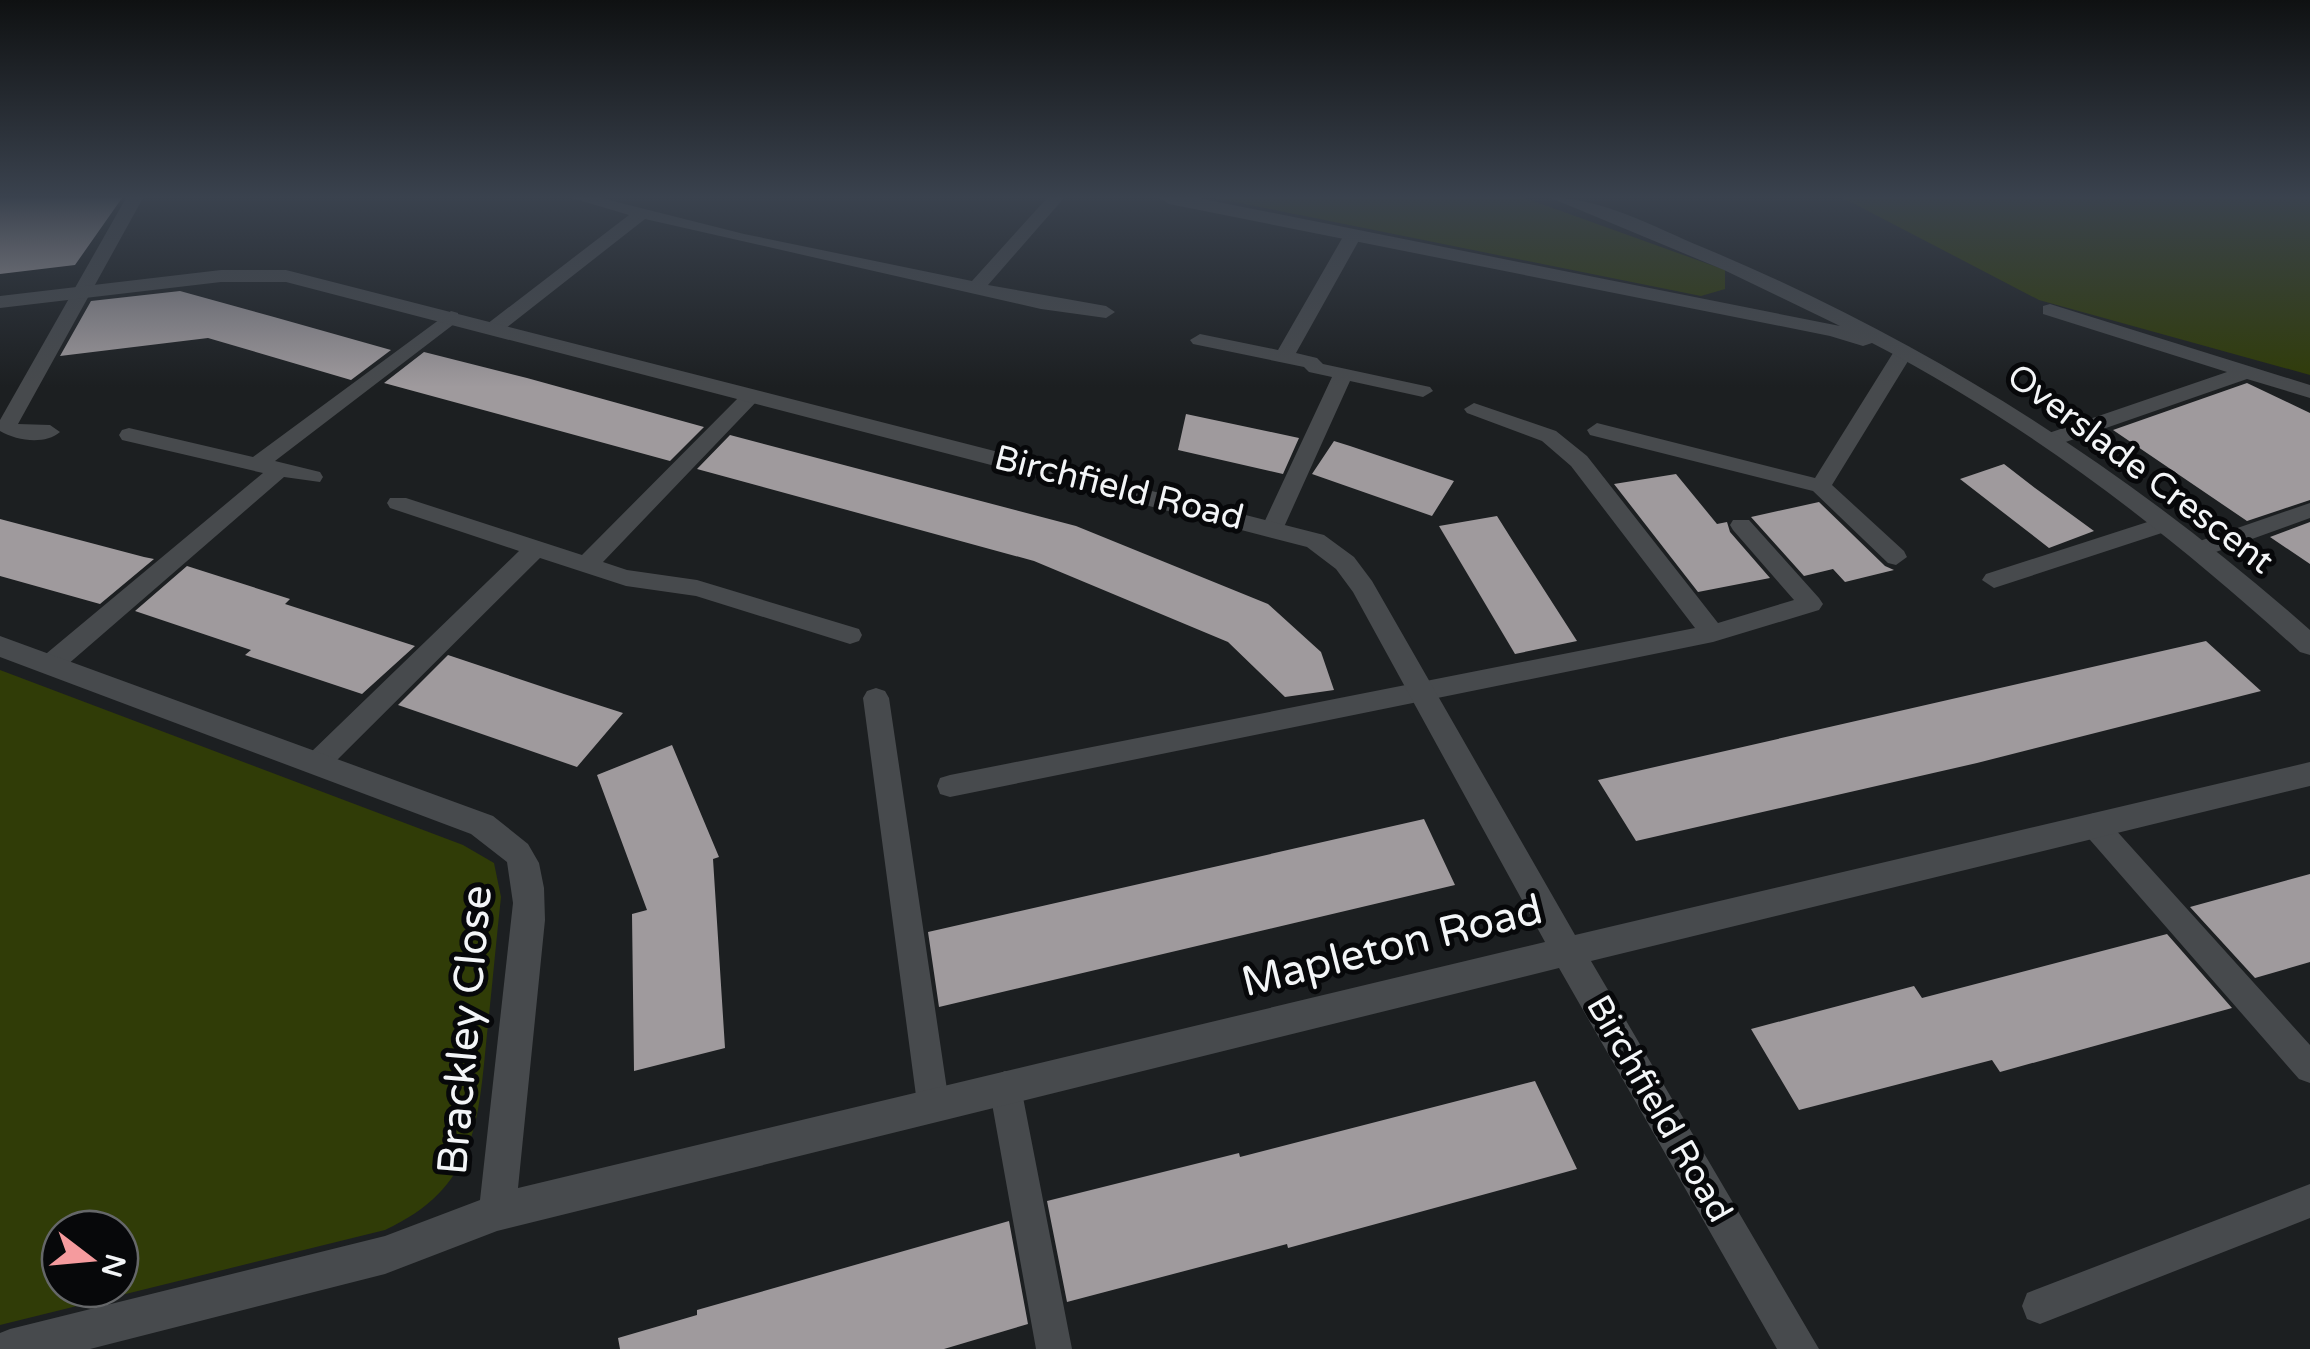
<svg xmlns="http://www.w3.org/2000/svg" width="2310" height="1349" viewBox="0 0 2310 1349" font-family="'Varela Round',sans-serif">
  <style>
    .green { fill: #303c07; fill-rule: evenodd }
    .building { fill: #9f9a9d }
    .lines { fill: none; stroke-linecap: round; stroke-linejoin: round }
    .service { fill: #474a4d; fill-rule: evenodd }
    .minor { fill: #474a4d; fill-rule: evenodd }
    .labels { text-anchor: middle; dominant-baseline: central; stroke-width: 10; stroke-linejoin: round; paint-order: stroke }
    .street-label { font-size: 35px; fill: #f3f5f7; stroke: #07080a }
    .near-street-label { font-size: 42px; fill: #f3f5f7; stroke: #07080a }
  </style>
  <rect width="100%" height="100%" fill="#1c1f21"/>
  <path class="green" d="M 1215,198 L 1525,198 L 1725,270 L 1725,289 L 1701,296 Z
    M 1843,198 L 2310,198 L 2310,375 L 2039,300 Z
    M 0,670 L 463,845 L 494,863 L 501,897 C 496,943 492,988 487,1034 C 478,1124 476,1188 385,1230 L 0,1325 ZM 60,1229 L 120,1229 L 120,1289 L 60,1289 Z"/>
  <path class="building" d="M 0,198 L 122,198 L 75,265 L 0,274 Z
    M 180,291 L 274,317 L 391,350 L 351,380 L 208,338 L 60,356 L 91,301 Z
    M 424,352 L 527,378 L 704,427 L 670,461 L 384,383 Z
    M 2247,383 L 2310,413 L 2310,500 L 2247,521 L 2113,430 Z
    M 1186,414 L 1299,438 L 1283,474 L 1178,450 Z
    M 730,435 L 1076,526 L 1268,604 L 1321,652 L 1334,690 L 1285,697 L 1228,642 L 1034,561 L 697,469 Z
    M 1334,441 L 1350,446 L 1454,481 L 1432,516 L 1312,474 Z
    M 2004,464 L 2035,488 L 2094,531 L 2049,548 L 1960,479 Z
    M 1676,474 L 1717,524 L 1727,522 L 1730,532 L 1770,578 L 1698,592 L 1614,484 Z
    M 1819,502 L 1885,566 L 1894,570 L 1845,582 L 1833,569 L 1804,576 L 1751,517 Z
    M 1497,516 L 1514,543 L 1577,641 L 1515,654 L 1439,526 Z
    M 0,519 L 144,557 L 154,559 L 100,604 L 0,576 Z
    M 2310,522 L 2310,564 L 2270,537 Z
    M 187,566 L 290,599 L 285,604 L 415,646 L 362,694 L 245,655 L 251,650 L 135,611 Z
    M 2206,641 L 2261,691 L 1977,763 L 1636,841 L 1598,780 Z
    M 448,655 L 564,694 L 623,713 L 577,767 L 398,705 Z
    M 672,745 L 719,857 L 713,859 L 725,1048 L 634,1071 L 632,914 L 647,910 L 597,775 Z
    M 1424,819 L 1455,885 L 939,1007 L 928,932 Z
    M 2310,874 L 2310,962 L 2255,978 L 2190,907 Z
    M 2167,934 L 2232,1008 L 2000,1072 L 1992,1060 L 1799,1110 L 1751,1029 L 1914,986 L 1922,998 Z
    M 1535,1081 L 1577,1169 L 1288,1248 L 1287,1244 L 1067,1302 L 1047,1201 L 1239,1153 L 1240,1157 Z
    M 1009,1221 L 1028,1324 L 944,1349 L 620,1349 L 618,1338 L 697,1315 L 697,1310 Z"/>
  <g class="lines">
    <path class="service" d="M 126,198 L 143,198 L 18,424 L 50,425 L 60,432 C 45,445 17,441 0,431 L 0,420 Z
      M 572,198 L 601,198 L 744,234 L 972,281 L 1047,198 L 1064,198 L 988,285 L 1106,306 L 1115,312 L 1106,318 L 1041,309 L 645,219 L 501,332 L 487,332 L 487,324 L 629,215 Z
      M 1353,230 L 1362,235 L 1296,353 L 1317,358 L 1323,364 L 1430,387 L 1433,391 L 1423,397 L 1350,381 L 1284,527 L 1273,535 L 1262,527 L 1332,377 L 1309,372 L 1304,367 L 1193,344 L 1190,340 L 1200,334 L 1278,350 L 1344,235 Z
      M 2050,304 L 2310,385 L 2310,398 L 2247,379 L 2057,445 L 2043,445 L 2040,440 L 2043,435 L 2227,372 L 2043,314 L 2043,306 Z
      M 451,311 L 458,313 L 458,321 L 275,461 L 320,472 L 323,477 L 320,482 L 284,477 L 59,672 L 41,672 L 38,665 L 41,658 L 263,473 L 122,440 L 119,435 L 122,430 L 129,428 L 253,457 Z
      M 1903,347 L 1913,353 L 1832,485 L 1904,551 L 1907,557 L 1896,565 L 1888,563 L 1813,491 L 1590,435 L 1587,430 L 1597,423 L 1815,478 L 1893,353 Z
      M 751,390 L 758,392 L 758,400 L 603,562 L 627,570 L 697,580 L 859,629 L 862,635 L 859,641 L 850,644 L 696,596 L 626,586 L 540,558 L 326,771 L 317,774 L 308,771 L 304,763 L 308,755 L 519,551 L 390,508 L 387,503 L 390,498 L 406,498 L 582,555 L 744,392 Z
      M 1474,403 L 1556,431 L 1587,456 L 1718,623 L 1794,600 L 1733,530 L 1730,525 L 1733,520 L 1749,520 L 1819,598 L 1823,604 L 1819,610 L 1713,642 L 950,797 L 940,794 L 937,786 L 940,778 L 950,775 L 1695,628 L 1571,466 L 1542,441 L 1467,413 L 1464,409 Z
      M 2310,503 L 2310,518 L 2202,557 L 2191,549 L 2194,543 Z
      M 2166,516 L 2177,524 L 2174,529 L 1994,588 L 1982,580 L 1986,574 Z
      M 876,688 L 885,691 L 889,698 L 949,1103 L 944,1114 L 933,1119 L 922,1114 L 917,1103 L 863,698 L 867,691 Z
      M 2094,813 L 2104,817 L 2310,1045 L 2310,1083 L 2299,1079 L 2084,833 L 2080,825 L 2084,817 Z
      M 1005,1071 L 1016,1076 L 1021,1087 L 1072,1349 L 1036,1349 L 989,1087 L 994,1076 Z
      M 2310,1184 L 2310,1218 L 2040,1324 L 2027,1319 L 2022,1306 L 2027,1293 Z"/>
    <path class="minor" d="M 1160,198 L 1198,198 L 1840,326 L 1724,270 L 1551,198 C 1603,198 1654,227 1702,247 C 1926,340 2128,469 2310,630 L 2310,655 L 2300,652 C 2169,533 2030,425 1872,343 L 1863,346 L 1830,336 L 1169,204 Z
      M 221,270 L 286,270 L 1324,535 L 1354,557 L 1372,581 L 1575,935 L 2310,762 L 2310,786 L 1591,961 L 1819,1349 L 1777,1349 L 1559,968 L 497,1231 L 385,1274 L 90,1349 L 0,1349 L 0,1333 L 10,1329 L 385,1236 L 480,1200 L 513,903 L 507,862 L 471,834 L 0,657 L 0,636 L 493,816 L 528,844 L 539,863 L 544,888 L 545,920 L 518,1188 L 1545,942 L 1353,592 L 1336,569 L 1307,547 L 286,282 L 221,282 L 0,308 L 0,296 Z"/>
  </g>
  <linearGradient id="sky" x2="0" y2="1"><stop stop-color="#0f1112"/><stop offset="0.51" stop-color="#3a424e"/><stop offset="1" stop-color="#3a424e" stop-opacity="0"/></linearGradient>
  <rect width="2310" height="387" fill="url(#sky)"/>
  <g class="labels">
    <g class="street-label">
      <text transform="translate(2140 469) rotate(37)">Overslade Crescent</text>
      <text transform="translate(1119 488) rotate(14)">Birchfield Road</text>
      <text transform="translate(1659 1109) rotate(60)">Birchfield Road</text>
    </g>
    <g class="near-street-label">
      <text transform="translate(1392 946) rotate(-14)">Mapleton Road</text>
      <text transform="translate(465 1030) rotate(-85)">Brackley Close</text>
    </g>
  </g>
  <g transform="translate(90 1259) rotate(106)"><circle r="48" fill="#07080a" stroke="#656769" stroke-width="2.5"/>
  <path d="M0-8L18 38L0 25L-18 38Z" fill="#f59b9e"/>
  <text y="-15" font-size="28" font-weight="bold" text-anchor="middle" fill="#f3f5f7">N</text>
  </g>
</svg>
